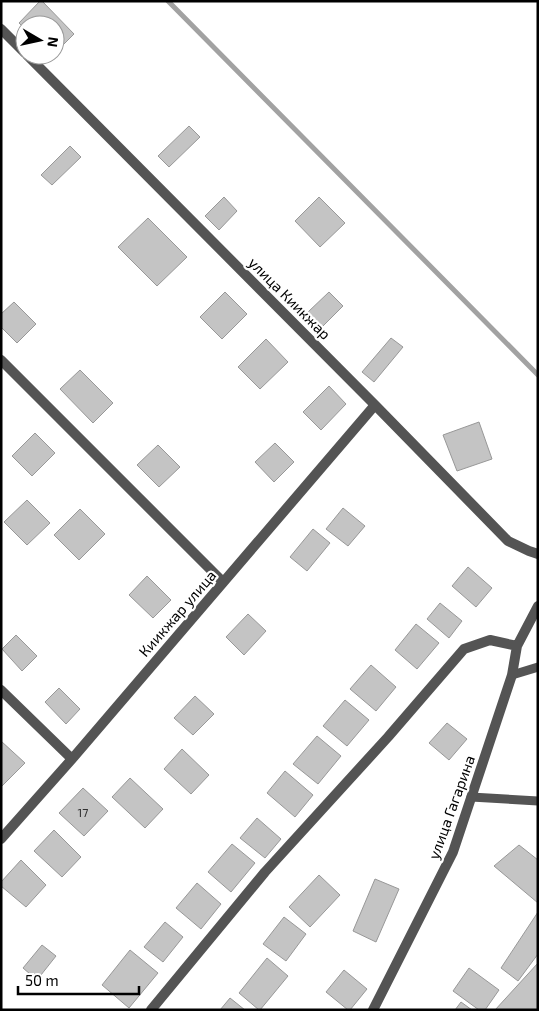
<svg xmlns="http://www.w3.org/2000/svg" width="539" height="1011" viewBox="0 0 539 1011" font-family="'Exo 2',sans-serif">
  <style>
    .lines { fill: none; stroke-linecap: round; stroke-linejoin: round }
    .stream { stroke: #a2a2a2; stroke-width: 5 }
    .building { fill: #c4c4c4; stroke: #989898 }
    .lane { stroke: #545454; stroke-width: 9 }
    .street { stroke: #545454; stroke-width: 10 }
    .labels { text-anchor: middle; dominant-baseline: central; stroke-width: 4.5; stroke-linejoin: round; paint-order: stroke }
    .number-label { font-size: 12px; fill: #313131 }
    .street-label { font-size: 15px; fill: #000; stroke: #fff }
  </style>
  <rect width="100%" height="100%" fill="#fff"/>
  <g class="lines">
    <path class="stream" d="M 168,1 L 538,375"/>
  </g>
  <path class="building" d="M 40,1 L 42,1 L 74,34 L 55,53 L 55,25 L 25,25 L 25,29 L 19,23 Z
    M 189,126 L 200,137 L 169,167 L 158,156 Z
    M 70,146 L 81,157 L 52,185 L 41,175 Z
    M 224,197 L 237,211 L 219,230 L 205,216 Z
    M 319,197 L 345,223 L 320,247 L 295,221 Z
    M 148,218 L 187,257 L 157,286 L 118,247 Z
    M 225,292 L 247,314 L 222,339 L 200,317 Z
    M 329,292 L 343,306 L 322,327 L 308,312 Z
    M 14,302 L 36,324 L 17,343 L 1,327 L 1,314 Z
    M 391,338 L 403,347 L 374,382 L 362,372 Z
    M 266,339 L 288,362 L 260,389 L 238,367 Z
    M 80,370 L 113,403 L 93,423 L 60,389 Z
    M 329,386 L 346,404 L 321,430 L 303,412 Z
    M 479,422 L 492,459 L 457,471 L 443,435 Z
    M 35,433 L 55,453 L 32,476 L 12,456 Z
    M 275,443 L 294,462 L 274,482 L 255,462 Z
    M 158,445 L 180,467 L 159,487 L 137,465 Z
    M 27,500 L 50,523 L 27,545 L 4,522 Z
    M 343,508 L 365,526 L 348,546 L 326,529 Z
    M 80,509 L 105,534 L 79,560 L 54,535 Z
    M 313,529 L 330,543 L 307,571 L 290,557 Z
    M 468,567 L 492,588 L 476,607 L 452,586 Z
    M 147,576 L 171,600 L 153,618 L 129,595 Z
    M 440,603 L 462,621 L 449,638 L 427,619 Z
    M 248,614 L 266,631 L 244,655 L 226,637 Z
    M 416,624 L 439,643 L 417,669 L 395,650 Z
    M 16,635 L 37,656 L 22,671 L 2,649 Z
    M 371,665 L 396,687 L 376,711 L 350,689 Z
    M 59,688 L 80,709 L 66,724 L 45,702 Z
    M 195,696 L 214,714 L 193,735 L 174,718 Z
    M 345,700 L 369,720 L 347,746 L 323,726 Z
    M 447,723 L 467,739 L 449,760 L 429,743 Z
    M 317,736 L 341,756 L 318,784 L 293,764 Z
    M 1,741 L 25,763 L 1,787 Z
    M 182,749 L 209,775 L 191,794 L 164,769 Z
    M 285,771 L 313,795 L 295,817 L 267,793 Z
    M 130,778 L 163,809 L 145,828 L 112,797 Z
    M 83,788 L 108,811 L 84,836 L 59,813 Z
    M 257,818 L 281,839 L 265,858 L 240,838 Z
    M 54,830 L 81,857 L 62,877 L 34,851 Z
    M 232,844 L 255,863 L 231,892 L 208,872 Z
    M 519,845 L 538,860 L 538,903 L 494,866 Z
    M 21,860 L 46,885 L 26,907 L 1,886 L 1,882 Z
    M 319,875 L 340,895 L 310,927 L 289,907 Z
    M 375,879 L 399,889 L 376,942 L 353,931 Z
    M 197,883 L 221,904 L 201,929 L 176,908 Z
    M 538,912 L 538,954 L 518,981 L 501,968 Z
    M 284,917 L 306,934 L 286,961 L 263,944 Z
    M 165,922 L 183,937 L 163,962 L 144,947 Z
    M 42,945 L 56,956 L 37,980 L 23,968 Z
    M 130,950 L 158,973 L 129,1008 L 102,985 Z
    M 267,958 L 288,976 L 260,1010 L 259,1010 L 239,993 Z
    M 538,963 L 538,1008 L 537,1010 L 495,1010 Z
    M 469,968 L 499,990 L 485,1010 L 479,1010 L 453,991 Z
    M 344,970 L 367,989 L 350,1010 L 348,1010 L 326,992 Z
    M 230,998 L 245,1010 L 220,1010 Z
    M 461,1002 L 472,1010 L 455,1010 Z"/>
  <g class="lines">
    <path class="lane" d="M 512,675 L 538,667
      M 471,797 L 538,801"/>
    <path class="street" d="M 1,29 L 25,53
      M 27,55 L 375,405 L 508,541 L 529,551 L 538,554
      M 1,360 L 223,582
      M 1,690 L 72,759
      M 1,839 L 72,759 L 375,405
      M 151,1010 L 265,872 L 388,737 L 464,649 L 490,640 L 517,646
      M 373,1010 L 453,852 L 512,675 L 517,646 L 538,606"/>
  </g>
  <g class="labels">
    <g class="number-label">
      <text x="83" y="812">17</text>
    </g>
    <g class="street-label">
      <text transform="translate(290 298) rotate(45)">улица Киикжар</text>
      <text transform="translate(177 613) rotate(-49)">Киикжар улица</text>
      <text transform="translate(451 807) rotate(-70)">улица Гагарина</text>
    </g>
  </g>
  <rect width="539" height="1011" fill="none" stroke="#000000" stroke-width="5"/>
  <g transform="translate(40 40) rotate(99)"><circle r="24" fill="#ffffff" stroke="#999999"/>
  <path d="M0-4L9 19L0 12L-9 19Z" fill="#000000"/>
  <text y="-8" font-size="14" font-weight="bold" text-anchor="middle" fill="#000000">N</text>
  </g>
  <path d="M18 986v8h121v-8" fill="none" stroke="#000000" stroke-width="2.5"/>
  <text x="25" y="986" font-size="15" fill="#000000" stroke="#ffffff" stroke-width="4" paint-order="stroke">50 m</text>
</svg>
